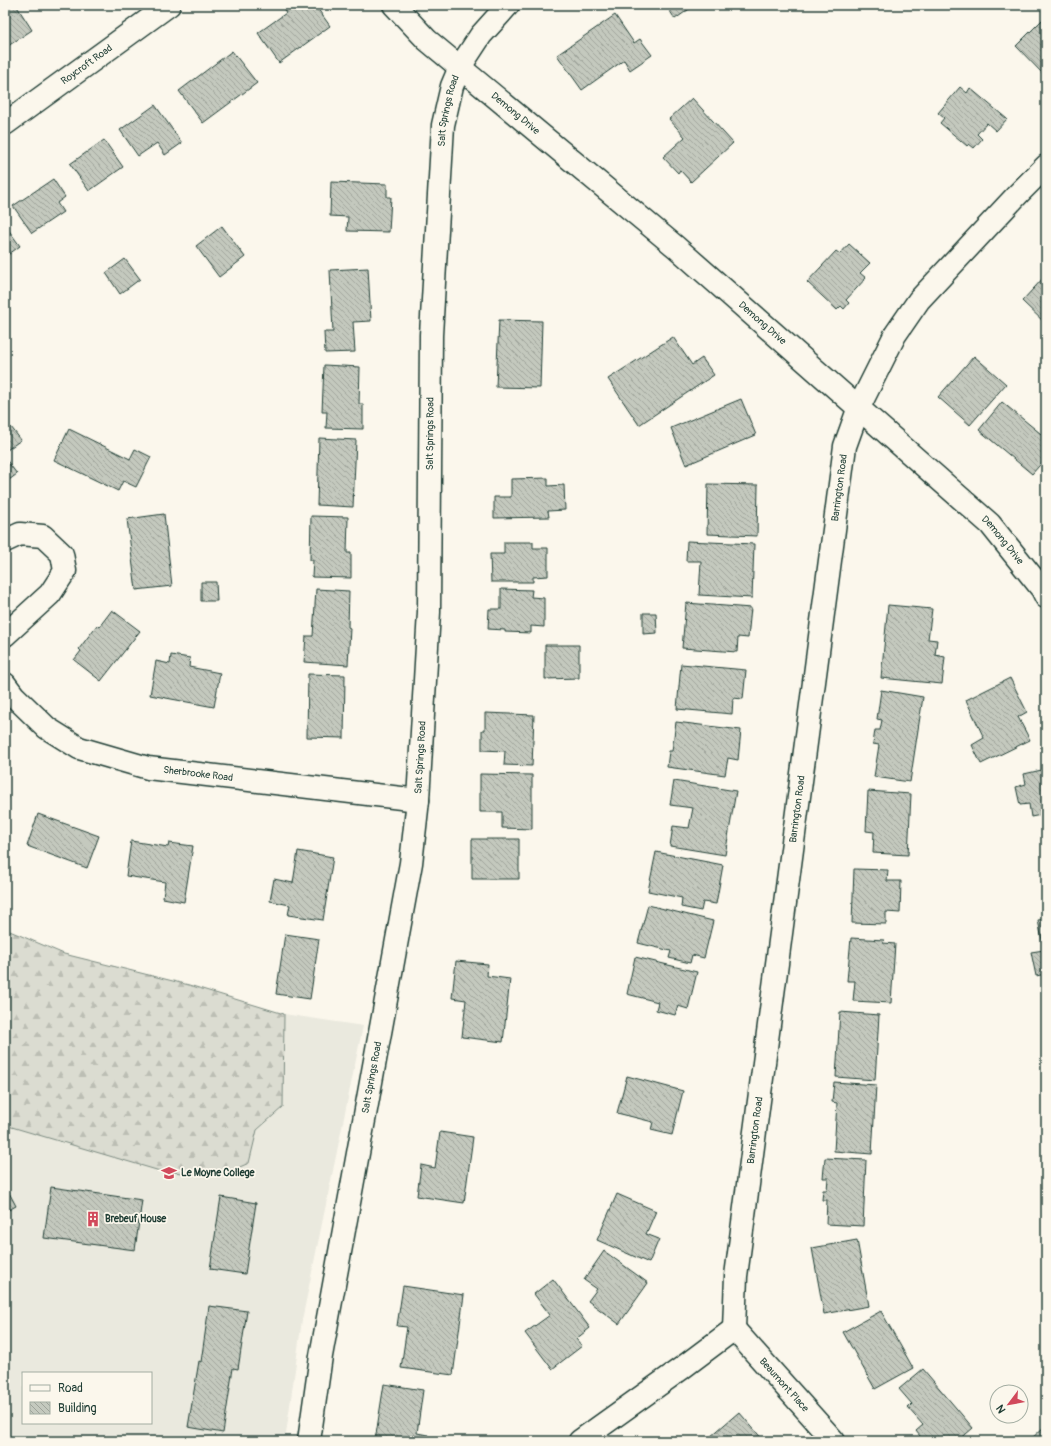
<svg xmlns="http://www.w3.org/2000/svg" width="1051" height="1446" viewBox="0 0 1051 1446" font-family="Pangolin,sans-serif">
  <style>
    .built { fill: #eae9de; fill-rule: evenodd }
    .forest { fill: url(#forest-firs); stroke: #7d8c82 }
    .building { fill: url(#building-back-hatch); stroke: #1f3d34 }
    .lines { fill: none; stroke-linecap: round; stroke-linejoin: round }
    .street-casing { stroke: #1f3d34; stroke-width: 25 }
    .street { stroke: #fbf7ec; stroke-width: 22 }
    .labels { text-anchor: middle; dominant-baseline: central; stroke-width: 3.5; stroke-linejoin: round; paint-order: stroke }
    .street-label { font-size: 10px; fill: #1f3d34; stroke: #fbf7ec }
    .poi-label { font-size: 10px; font-weight: bold; fill: #1f3d34; stroke: #fbf7ec; text-anchor: start }
  </style>
  <defs>
    <pattern id="forest-firs" width="22" height="20" patternUnits="userSpaceOnUse"><rect width="22" height="20" fill="#dbdcd1"/><path d="M5 1l3.5 6h-7zM16 11l3.5 6h-7z" fill="#bcbeb4"/></pattern>
    <pattern id="building-back-hatch" width="6" height="6" patternUnits="userSpaceOnUse"><rect width="6" height="6" fill="#c4c9be"/><path d="M-1 5l2 2M0 0l6 6M5-1l2 2" fill="none" stroke="#9fa49b"/></pattern>
  </defs>
  <rect width="100%" height="100%" fill="#fbf7ec"/>
  <filter id="ink" filterUnits="userSpaceOnUse"><feTurbulence type="fractalNoise" baseFrequency=".025" numOctaves="2"/><feDisplacementMap in="SourceGraphic" scale="8" xChannelSelector="R" yChannelSelector="G"/><feConvolveMatrix kernelMatrix="1 2 1 2 8 2 1 2 1" color-interpolation-filters="sRGB"/></filter>
  <g filter="url(#ink)">
    <path class="built" d="M 5,929 L 64,954 L 189,985 L 284,1014 L 363,1026 L 302,1320 L 285,1441 L 5,1441 ZM 23,1373 L 151,1373 L 151,1423 L 23,1423 Z"/>
    <path class="forest" d="M 5,929 L 64,954 L 189,985 L 284,1014 L 283,1107 L 257,1130 L 249,1163 L 219,1176 L 160,1171 L 5,1125 Z"/>
    <path class="building" d="M 5,5 L 16,5 L 32,30 L 5,48 Z
      M 290,5 L 315,5 L 330,26 L 279,63 L 258,33 L 286,13 L 284,9 Z
      M 666,5 L 695,5 L 675,19 Z
      M 615,15 L 634,43 L 640,39 L 652,55 L 630,70 L 624,60 L 582,90 L 557,55 Z
      M 1046,16 L 1046,73 L 1044,75 L 1016,46 Z
      M 232,51 L 257,83 L 203,123 L 179,91 Z
      M 960,87 L 967,93 L 970,88 L 1007,119 L 996,131 L 987,123 L 977,134 L 982,139 L 974,148 L 969,144 L 967,146 L 940,123 L 944,118 L 938,113 Z
      M 692,98 L 733,143 L 691,182 L 680,170 L 678,173 L 663,157 L 685,137 L 669,119 Z
      M 155,105 L 182,143 L 165,155 L 157,143 L 138,156 L 120,130 Z
      M 104,140 L 123,167 L 89,191 L 70,164 Z
      M 53,179 L 65,197 L 57,203 L 63,212 L 32,233 L 13,206 Z
      M 331,182 L 387,184 L 387,197 L 391,197 L 389,232 L 347,231 L 348,217 L 330,216 Z
      M 5,225 L 20,246 L 5,257 Z
      M 222,226 L 245,257 L 219,277 L 196,246 Z
      M 849,244 L 870,263 L 860,273 L 866,278 L 846,300 L 849,303 L 844,309 L 841,306 L 837,310 L 807,282 L 836,251 L 840,254 Z
      M 125,259 L 140,279 L 120,294 L 106,273 Z
      M 368,268 L 371,321 L 353,322 L 355,352 L 325,353 L 324,332 L 333,332 L 330,270 Z
      M 1046,275 L 1046,324 L 1022,301 Z
      M 499,320 L 542,321 L 540,388 L 496,387 Z
      M 673,337 L 692,365 L 702,358 L 714,375 L 639,425 L 608,379 Z
      M 974,356 L 1006,384 L 970,425 L 938,397 Z
      M 324,365 L 360,367 L 359,404 L 363,404 L 363,429 L 326,428 L 327,412 L 322,412 Z
      M 741,399 L 756,435 L 686,465 L 671,428 Z
      M 1002,402 L 1046,438 L 1046,458 L 1032,474 L 979,430 Z
      M 11,427 L 21,440 L 7,450 L 5,446 L 5,432 Z
      M 69,429 L 130,459 L 135,449 L 151,457 L 136,487 L 123,481 L 118,491 L 54,460 Z
      M 319,438 L 356,440 L 353,507 L 317,505 Z
      M 5,458 L 17,474 L 5,483 Z
      M 548,478 L 548,486 L 564,485 L 565,510 L 548,511 L 549,517 L 494,518 L 494,497 L 511,497 L 511,479 Z
      M 708,484 L 758,485 L 757,536 L 707,534 Z
      M 164,514 L 172,586 L 136,590 L 127,519 Z
      M 311,516 L 348,517 L 347,553 L 351,553 L 351,578 L 312,577 L 313,560 L 310,560 Z
      M 687,541 L 754,544 L 752,598 L 699,595 L 701,561 L 686,561 Z
      M 504,542 L 533,542 L 533,548 L 548,548 L 548,576 L 533,577 L 533,582 L 491,582 L 490,554 L 504,554 Z
      M 201,582 L 216,582 L 217,601 L 201,601 Z
      M 316,589 L 349,591 L 348,627 L 350,628 L 348,665 L 304,662 L 306,636 L 313,636 Z
      M 501,589 L 532,590 L 531,597 L 544,598 L 544,627 L 531,626 L 531,633 L 505,632 L 505,630 L 488,629 L 489,609 L 501,609 Z
      M 686,603 L 751,608 L 748,638 L 738,637 L 737,652 L 682,648 Z
      M 888,605 L 932,609 L 928,639 L 937,640 L 935,655 L 945,657 L 942,684 L 881,678 Z
      M 112,610 L 140,631 L 101,681 L 74,660 L 81,651 L 79,649 L 97,625 L 99,627 Z
      M 643,613 L 656,613 L 657,633 L 643,634 Z
      M 545,645 L 579,645 L 579,678 L 545,679 Z
      M 171,655 L 190,658 L 189,667 L 220,673 L 214,707 L 150,695 L 156,661 L 170,664 Z
      M 681,664 L 746,670 L 743,699 L 733,698 L 732,714 L 677,709 Z
      M 308,674 L 345,675 L 344,738 L 307,737 Z
      M 1010,678 L 1027,712 L 1018,717 L 1030,740 L 981,764 L 972,745 L 984,738 L 966,700 Z
      M 881,690 L 923,697 L 910,782 L 874,777 L 879,745 L 873,744 L 875,730 L 880,730 L 882,720 L 877,719 Z
      M 485,713 L 534,715 L 532,766 L 504,765 L 505,751 L 482,750 L 482,730 L 485,730 Z
      M 676,722 L 741,730 L 738,760 L 728,758 L 725,775 L 667,767 L 669,751 L 672,751 Z
      M 1046,769 L 1046,814 L 1031,817 L 1029,804 L 1020,805 L 1016,787 L 1026,784 L 1024,774 Z
      M 480,774 L 532,775 L 532,829 L 502,828 L 502,812 L 480,812 Z
      M 674,781 L 736,791 L 725,855 L 670,846 L 673,826 L 689,828 L 693,808 L 670,805 Z
      M 868,791 L 911,794 L 908,855 L 873,853 L 874,832 L 866,831 Z
      M 5,793 L 9,797 L 5,802 Z
      M 38,814 L 99,836 L 87,868 L 27,846 Z
      M 472,839 L 519,839 L 519,879 L 472,879 Z
      M 131,841 L 168,847 L 169,843 L 193,846 L 184,902 L 163,898 L 165,882 L 126,876 Z
      M 298,851 L 333,857 L 323,920 L 288,915 L 290,905 L 270,901 L 274,879 L 293,883 Z
      M 656,852 L 723,865 L 716,904 L 703,902 L 701,911 L 681,907 L 682,898 L 648,891 Z
      M 854,869 L 888,870 L 887,881 L 901,881 L 900,913 L 886,912 L 886,924 L 852,923 Z
      M 648,905 L 713,921 L 704,958 L 692,955 L 690,963 L 669,958 L 671,951 L 638,943 Z
      M 1046,919 L 1046,974 L 1036,976 L 1031,952 L 1044,950 L 1038,920 Z
      M 285,934 L 319,939 L 310,999 L 276,994 Z
      M 851,938 L 884,940 L 883,943 L 895,944 L 891,1003 L 853,1001 L 855,981 L 847,981 Z
      M 635,957 L 697,972 L 688,1009 L 678,1006 L 675,1015 L 656,1010 L 658,1002 L 627,994 Z
      M 456,961 L 488,964 L 487,976 L 510,979 L 503,1042 L 462,1037 L 466,1000 L 452,998 Z
      M 840,1012 L 879,1015 L 875,1080 L 836,1077 Z
      M 627,1076 L 683,1091 L 672,1135 L 651,1130 L 653,1122 L 617,1113 Z
      M 834,1082 L 876,1085 L 872,1154 L 834,1151 L 837,1103 L 832,1102 Z
      M 440,1132 L 473,1137 L 464,1203 L 417,1196 L 421,1165 L 435,1168 Z
      M 825,1158 L 866,1160 L 863,1226 L 826,1224 L 827,1200 L 822,1200 L 823,1190 L 827,1190 L 828,1178 L 823,1178 Z
      M 5,1185 L 16,1206 L 5,1212 Z
      M 51,1187 L 142,1200 L 135,1250 L 44,1238 Z
      M 617,1194 L 656,1211 L 646,1234 L 659,1239 L 649,1263 L 597,1240 Z
      M 221,1197 L 256,1203 L 245,1274 L 210,1269 Z
      M 857,1240 L 869,1306 L 824,1314 L 812,1248 Z
      M 604,1251 L 648,1283 L 619,1324 L 588,1301 L 597,1289 L 584,1280 Z
      M 553,1279 L 590,1328 L 576,1339 L 582,1346 L 552,1369 L 525,1333 L 550,1315 L 534,1294 Z
      M 403,1286 L 464,1295 L 453,1375 L 401,1368 L 407,1327 L 397,1326 Z
      M 209,1306 L 247,1311 L 238,1369 L 233,1368 L 223,1433 L 188,1427 L 199,1361 L 201,1362 Z
      M 881,1311 L 913,1368 L 875,1389 L 843,1332 Z
      M 923,1369 L 973,1428 L 958,1441 L 924,1441 L 916,1431 L 923,1425 L 908,1408 L 912,1404 L 899,1389 Z
      M 384,1384 L 423,1390 L 417,1433 L 428,1435 L 427,1441 L 375,1441 Z
      M 739,1412 L 764,1441 L 713,1441 L 710,1437 Z
      M 1046,1425 L 1046,1441 L 1029,1441 Z"/>
    <g class="lines">
      <g class="street-casing">
        <g id="street">
          <path id="s1" d="M 394,5 L 427,40 L 676,247 L 990,524 L 1042,589 L 1046,597"/>
          <path id="s2" d="M 5,124 L 169,5"/>
          <path d="M 5,541 L 20,534 L 43,536 L 62,554 L 65,571 L 50,594 L 5,635"/>
          <path id="s3" d="M 5,684 L 14,696 L 47,728 L 79,748 L 148,768 L 418,800"/>
          <path id="s4" d="M 734,1329 L 736,1276 L 845,446 L 859,407 L 895,335 L 919,300 L 1019,193 L 1046,166"/>
          <path id="s5" d="M 734,1329 L 834,1441"/>
          <path id="s6" d="M 309,1441 L 321,1356 L 411,863 L 418,800 L 429,612 L 431,335 L 443,125 L 452,86 L 460,67 L 481,35 L 508,5"/>
          <path d="M 580,1441 L 682,1368 L 734,1329"/>
        </g>
      </g>
      <use href="#street" class="street"/>
    </g>
  </g>
  <defs>
    <g id="university-bare" transform="scale(1.2)"><path d="M0-5L7-2L0 1L-7-2ZM-4 1L0 2.5L4 1V4Q0 6-4 4Z" fill="#d1495b" stroke="#fbf7ec" stroke-width="2.5" paint-order="stroke"/></g>
    <g id="building-bare" transform="scale(1.2)"><path d="M-4-6H4V6H1V3H-1V6H-4ZM-2.5-4.3h1.7v1.8h-1.7ZM.8-4.3h1.7v1.8H.8ZM-2.5-1h1.7V.8h-1.7ZM.8-1h1.7V.8H.8Z" fill="#d1495b" stroke="#fbf7ec" stroke-width="2.5" paint-order="stroke"/></g>
  </defs>
  <g fill-rule="evenodd">
    <use href="#university-bare" x="169" y="1173"/>
    <use href="#building-bare" x="93" y="1219"/>
  </g>
  <g class="labels">
    <g class="street-label">
      <text stroke="none"><textPath href="#s2" startOffset="101">Roycroft Road</textPath></text>
      <text stroke="none"><textPath href="#s6" startOffset="1341">Salt Springs Road</textPath></text>
      <text stroke="none"><textPath href="#s1" startOffset="163">Demong Drive</textPath></text>
      <text stroke="none"><textPath href="#s1" startOffset="487">Demong Drive</textPath></text>
      <text stroke="none"><textPath href="#s6" startOffset="1017">Salt Springs Road</textPath></text>
      <text stroke="none"><textPath href="#s4" startOffset="848">Barrington Road</textPath></text>
      <text stroke="none"><textPath href="#s1" startOffset="811">Demong Drive</textPath></text>
      <text stroke="none"><textPath href="#s6" startOffset="693">Salt Springs Road</textPath></text>
      <text stroke="none"><textPath href="#s3" startOffset="221">Sherbrooke Road</textPath></text>
      <text stroke="none"><textPath href="#s4" startOffset="524">Barrington Road</textPath></text>
      <text stroke="none"><textPath href="#s6" startOffset="369">Salt Springs Road</textPath></text>
      <text stroke="none"><textPath href="#s4" startOffset="200">Barrington Road</textPath></text>
      <text stroke="none"><textPath href="#s5" startOffset="75">Beaumont Place</textPath></text>
    </g>
    <g class="poi-label">
      <text x="181" y="1173">Le Moyne College</text>
      <text x="105" y="1219">Brebeuf House</text>
    </g>
  </g>
  <rect width="1051" height="1446" fill="none" stroke="#fbf7ec" stroke-width="20"/>
  <rect x="10" y="10" width="1031" height="1426" fill="none" stroke="#1f3d34" stroke-width="1.5" filter="url(#ink)"/>
  <rect x="22" y="1372" width="130" height="52" fill="#fbf7ec" stroke="#a3ada2"/>
  <rect x="30" y="1385" width="20" height="6" fill="#fbf7ec" stroke="#a3ada2"/>
  <text x="58" y="1392" font-size="12" fill="#1f3d34">Road</text>
  <rect x="30" y="1402" width="20" height="12" fill="url(#building-back-hatch)" stroke="#a3ada2"/>
  <text x="58" y="1412" font-size="12" fill="#1f3d34">Building</text>
  <g transform="translate(1009 1404) rotate(238)"><circle r="19" fill="#fbf7ec" stroke="#a3ada2"/>
  <path d="M0-3L7 15L0 10L-7 15Z" fill="#d1495b"/>
  <text y="-6" font-size="11" font-weight="bold" text-anchor="middle" fill="#1f3d34">N</text>
  </g>
</svg>
